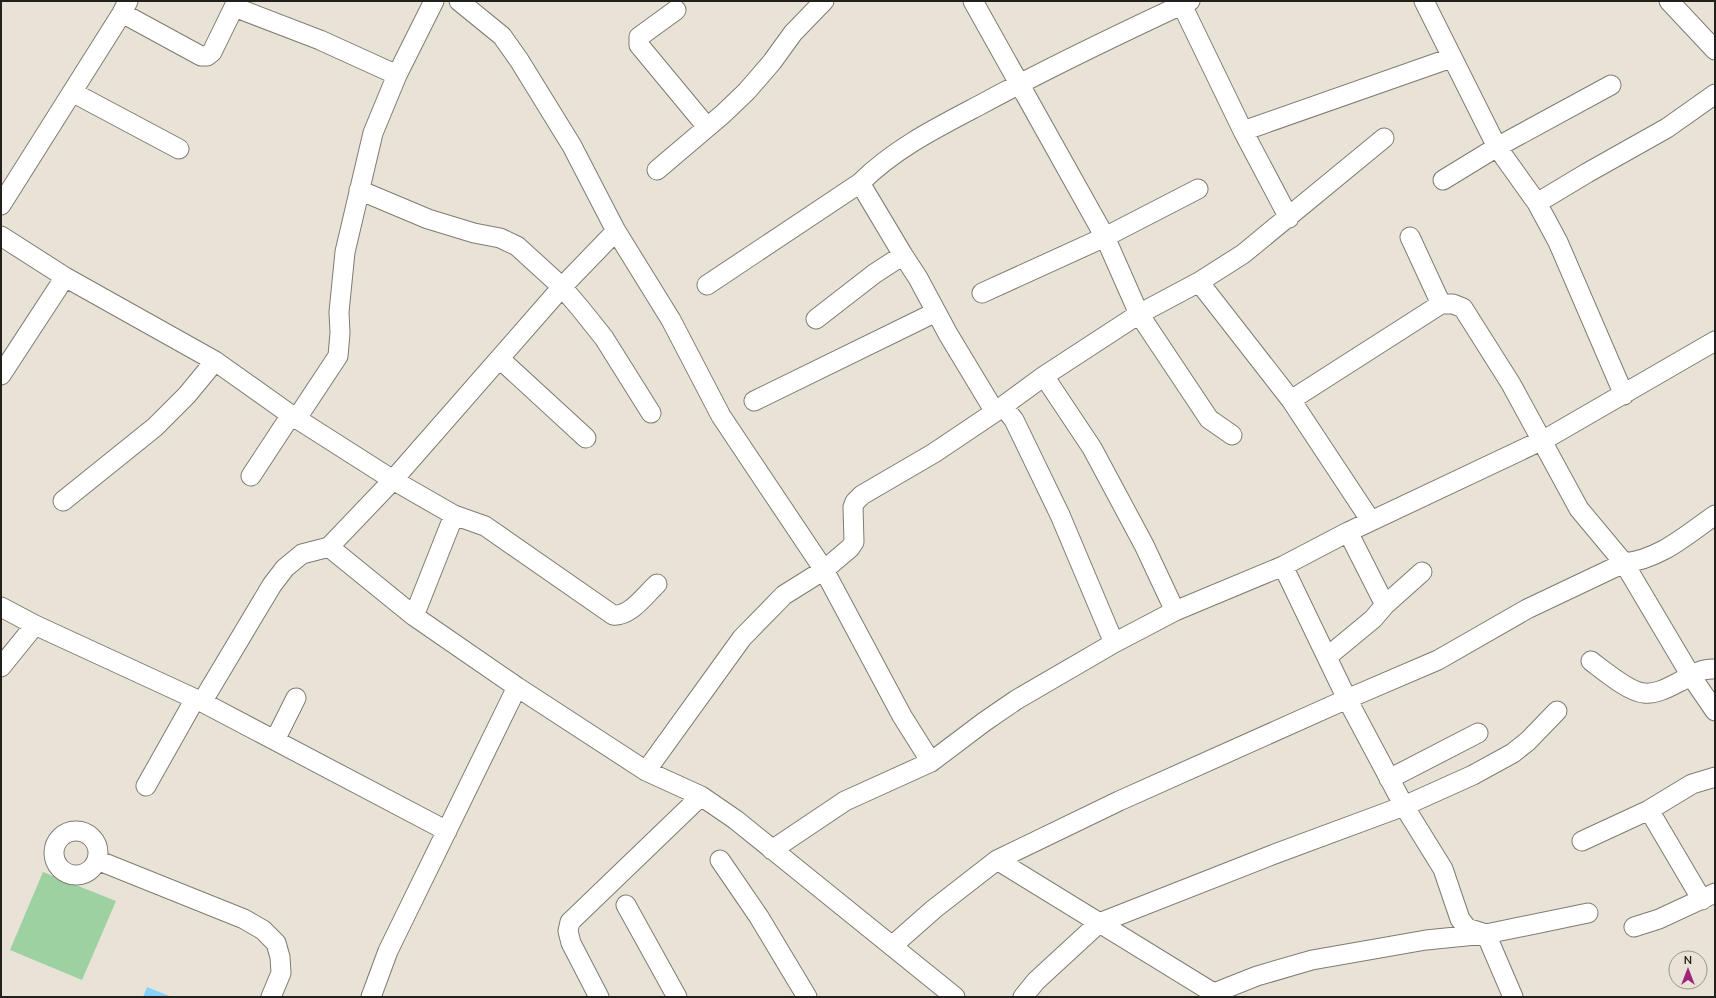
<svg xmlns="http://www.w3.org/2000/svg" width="1716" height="998" viewBox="0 0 1716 998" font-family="Mulish,sans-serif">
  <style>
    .green { fill: #9dd1a2 }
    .water { fill: #8ad2fe }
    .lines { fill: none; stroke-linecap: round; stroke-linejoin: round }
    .minor-casing { stroke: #807b71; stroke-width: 21 }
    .minor { stroke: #fff; stroke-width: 19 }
  </style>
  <rect width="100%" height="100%" fill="#e8e2d7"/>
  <path class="green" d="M 43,872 L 116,901 L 82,980 L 10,950 Z"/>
  <path class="water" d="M 147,987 L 172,997 L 143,997 Z"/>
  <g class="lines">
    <g class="minor-casing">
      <path id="minor" d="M 236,1 L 234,7 L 320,40 L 397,75
        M 459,1 L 502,36 L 519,60 L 572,146 L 616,231 L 671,320 L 721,416 L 824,570 L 902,716 L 931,762
        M 973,1 L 1105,237 L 1139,314 L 1209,419 L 1232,435
        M 1424,1 L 1497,147 L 1537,203 L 1558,242 L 1624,395
        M 1669,1 L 1715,50
        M 1182,5 L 1243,131 L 1289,218
        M 676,10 L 639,37 L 639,45 L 707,127
        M 122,13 L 201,56 L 207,56 L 212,52 L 234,7
        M 72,92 L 179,149
        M 1243,131 L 1451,58
        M 657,170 L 723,114 L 747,91 L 772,62 L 793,33 L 824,1
        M 1443,180 L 1497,147 L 1611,85
        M 860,183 L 903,255 L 918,278 L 948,334 L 995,412
        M 359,190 L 428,219 L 474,233 L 500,238 L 517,246 L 562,287 L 580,308 L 604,338 L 651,413
        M 1537,203 L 1587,173 L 1667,128 L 1715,94
        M 1,205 L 122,13 L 128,1
        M 1,236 L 65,277 L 215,361 L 291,415 L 393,480 L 454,515 L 485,526 L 613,615 C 630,617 645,595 657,584
        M 1410,237 L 1441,304
        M 1199,282 L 1291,400 L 1371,521
        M 707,285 L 860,183 C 894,149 936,128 978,106 C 1048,68 1119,34 1190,1
        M 982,293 L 1105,237 L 1198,189
        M 816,319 L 874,274 L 903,255
        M 500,359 L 586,438
        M 1,375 L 65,277
        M 1044,376 L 1092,448 L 1144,545 L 1175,611
        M 1291,400 L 1441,304 L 1453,304 L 1463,308 L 1511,384 L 1579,509 L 1624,563 L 1691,676 L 1715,711
        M 754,401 L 936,312
        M 1003,406 L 1014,420 L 1060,515 L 1114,643
        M 297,418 L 338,356 L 340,333 L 339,312 L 345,252 L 373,133 L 397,75 L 434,1
        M 251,476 L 291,415
        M 63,501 L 155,427 L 187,395 L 215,361
        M 1348,532 L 1385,605
        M 329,547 L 414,616 L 517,687 L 646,771 L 701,796 L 736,820 L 955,997
        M 1283,566 L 1347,699 L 1404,806 L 1443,869 L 1460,919 L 1467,928 L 1486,934 L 1513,997
        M 1,607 L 35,625 L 202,702 L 447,831
        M 414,616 L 454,515
        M 1327,657 L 1373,619 L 1385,605 L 1422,572
        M 1591,661 C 1603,670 1629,692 1644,693 C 1658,695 1674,684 1687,678 C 1697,673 1703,668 1715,669
        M 1,667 L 35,625
        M 202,702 L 272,585 L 285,568 L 302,554 L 329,547 L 393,480 L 562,287 L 616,231
        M 275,740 L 296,698
        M 646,771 L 742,638 L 784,595 L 824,570 L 850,548 L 854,542 L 853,507 L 855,502 L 862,495 L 934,453 L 995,412 L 1044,376 L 1139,314 L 1199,282 L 1243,254 L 1384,138
        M 1389,779 L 1478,733
        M 146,786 L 195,699
        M 1649,810 L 1702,900
        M54 853a22 22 0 1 1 44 0a22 22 0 1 1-44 0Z
        M 1582,841 L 1649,810 L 1692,784 L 1715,777
        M 772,850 L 845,801 L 931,762 L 984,722 L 1016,700 L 1114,643 L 1175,611 L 1283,566 L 1348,532 L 1549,437 L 1715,341
        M 97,860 L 244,919 L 263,930 L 276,943 L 280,957 L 281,973 L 271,997
        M 720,860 L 759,917 L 807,997
        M 997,860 L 1220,997
        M 626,905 L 677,997
        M 1634,927 L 1659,919 L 1715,893
        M 892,946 L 934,909 L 997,860 L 1119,801 L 1347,699 L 1438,660 L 1527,609 L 1624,563 C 1660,559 1685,536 1715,515
        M 1214,993 L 1257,976 L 1312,960 L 1426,940 L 1486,934 L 1588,913
        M 371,997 L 388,951 L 517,687
        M 599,997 L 571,943 L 568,931 L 570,922 L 701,796
        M 1023,997 L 1036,981 L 1099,923 L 1272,855 L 1404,806 L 1473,775 L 1513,753 L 1528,741 L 1557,711"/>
    </g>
    <use href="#minor" class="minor"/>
  </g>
  <rect width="1716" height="998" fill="none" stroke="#22201c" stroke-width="4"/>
  <g transform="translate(1688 970)"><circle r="19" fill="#e8e2d7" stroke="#99948c"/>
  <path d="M0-3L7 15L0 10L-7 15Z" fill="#a02479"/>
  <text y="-6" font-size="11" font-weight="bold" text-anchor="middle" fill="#22201c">N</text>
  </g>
</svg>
